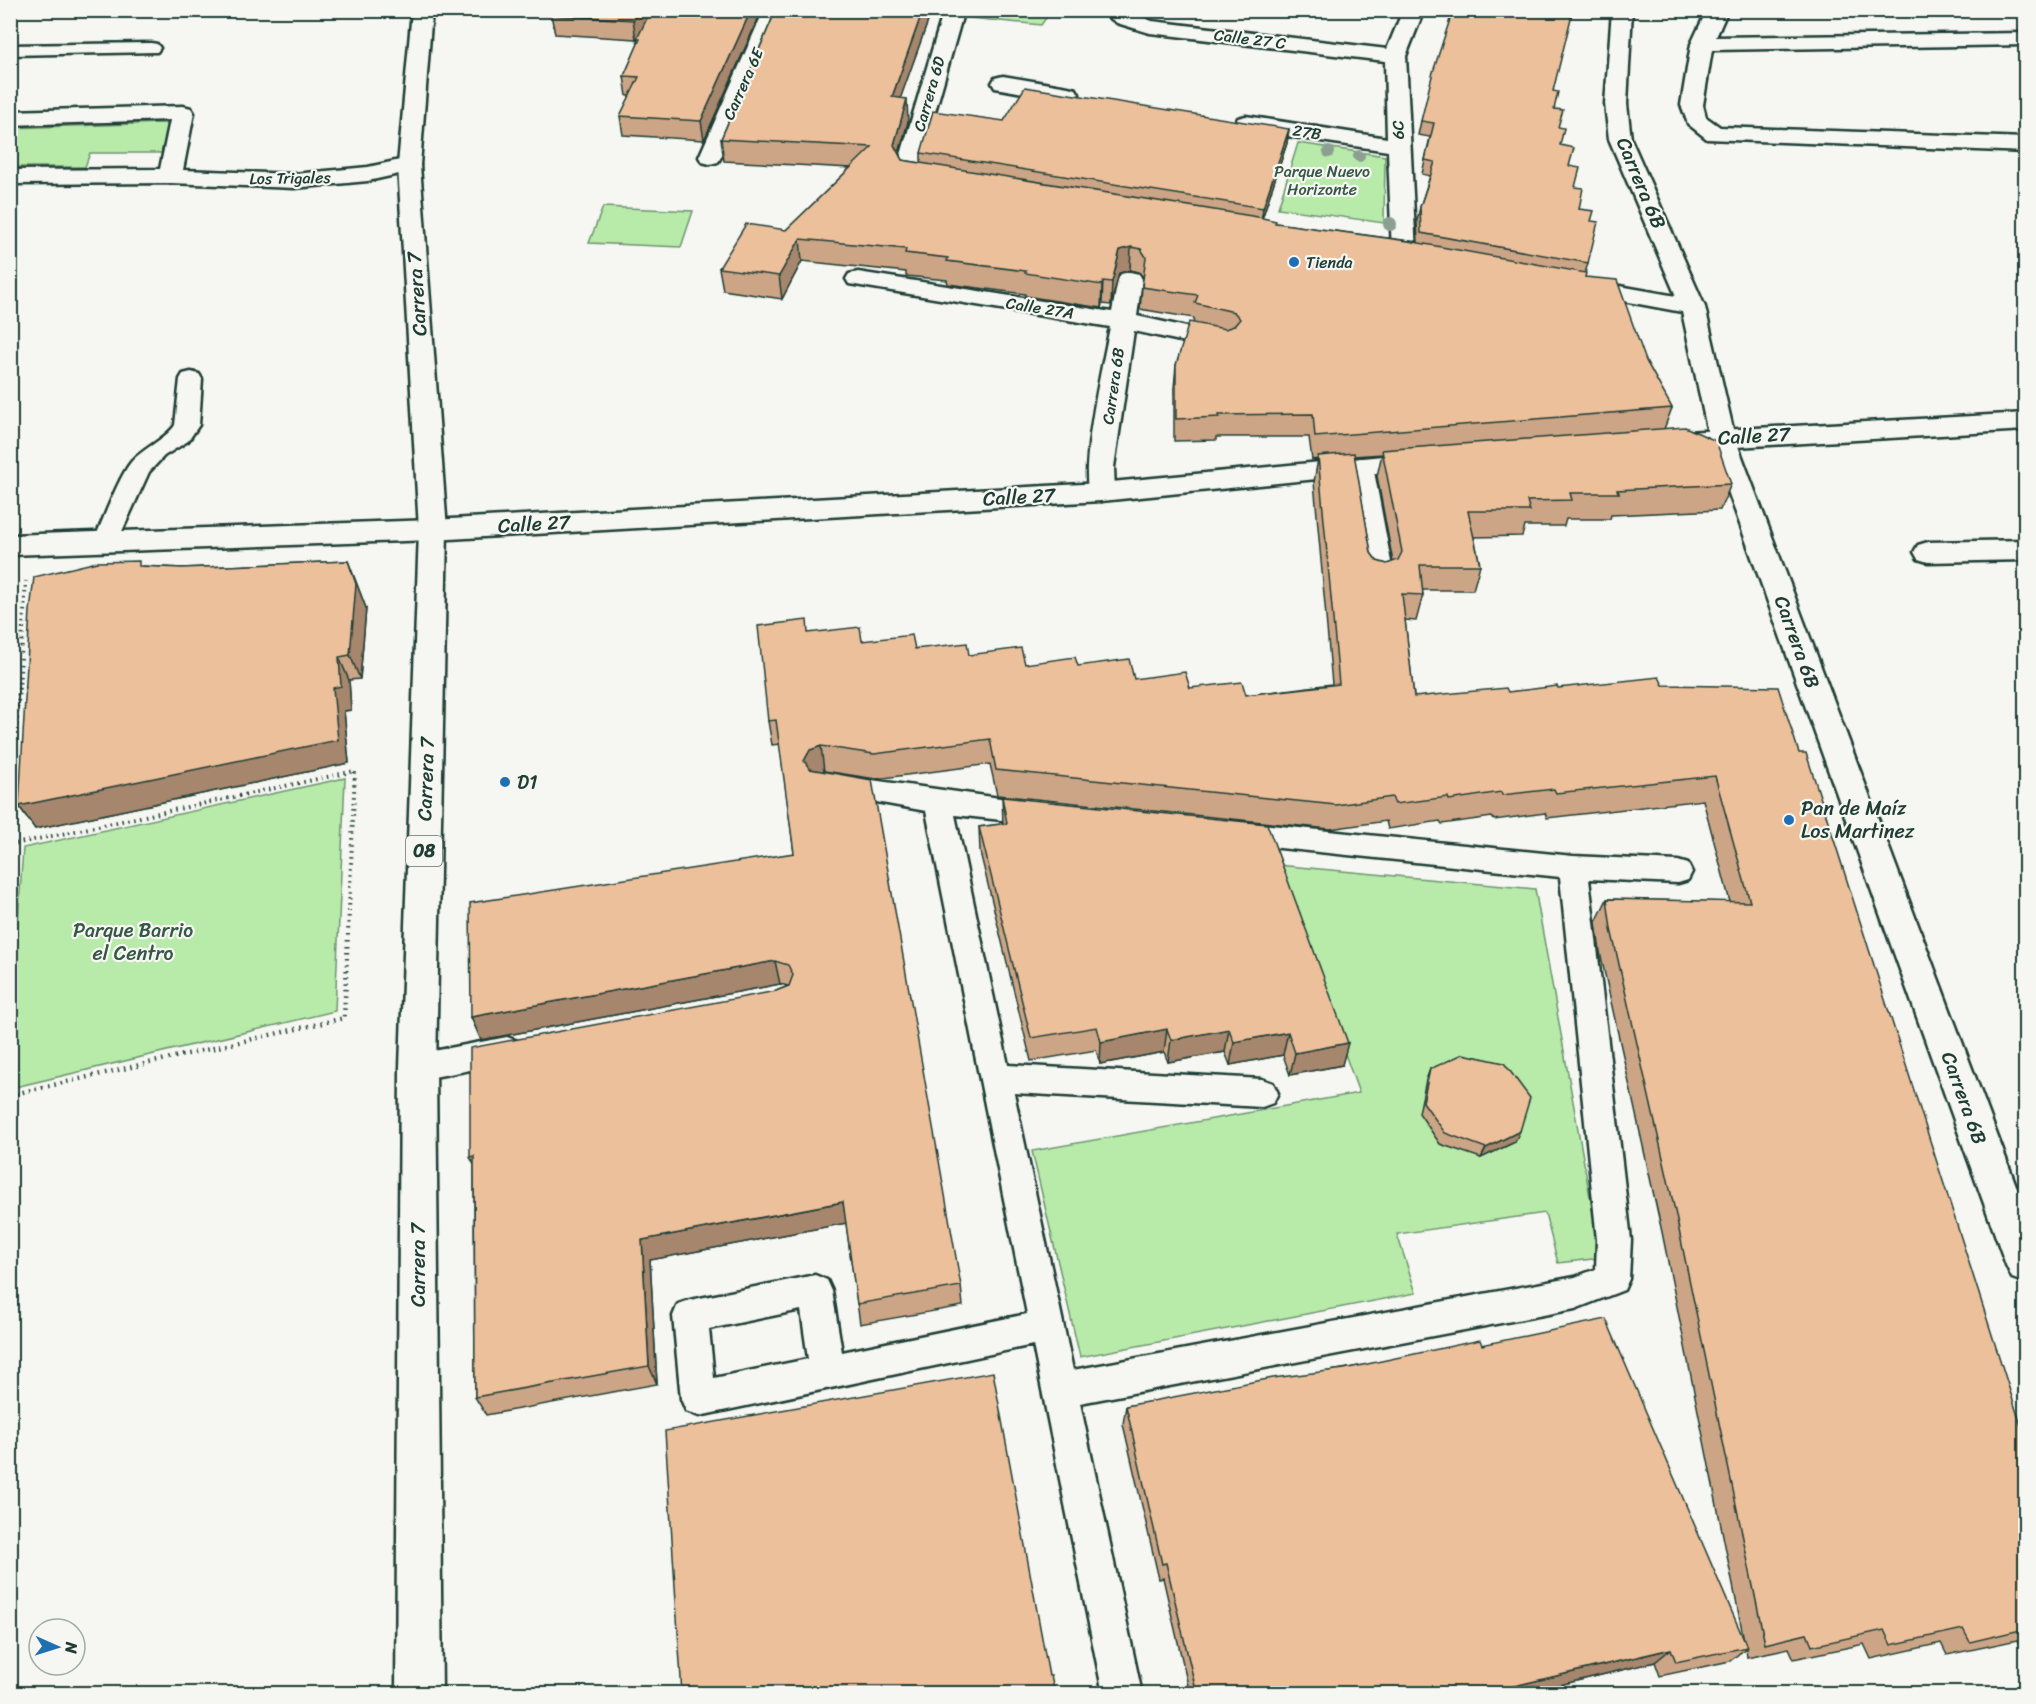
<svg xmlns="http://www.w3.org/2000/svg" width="2036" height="1704" viewBox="0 0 2036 1704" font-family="Sriracha,sans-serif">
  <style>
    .green { fill: #b8eaaa; stroke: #6c946f; stroke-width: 1.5 }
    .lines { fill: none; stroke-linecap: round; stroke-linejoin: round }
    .lane-casing { stroke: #1f3d34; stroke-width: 5 }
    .street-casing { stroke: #1f3d34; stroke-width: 5 }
    .secondary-casing { stroke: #1f3d34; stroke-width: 5 }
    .primary-casing { stroke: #1f3d34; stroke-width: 5 }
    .path-far1 { stroke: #1f3d34; stroke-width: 4; stroke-dasharray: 1.5 4.5; stroke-linecap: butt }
    .path { stroke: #1f3d34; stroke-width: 4.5; stroke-dasharray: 1.5 5; stroke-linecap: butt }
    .lane { fill: #f6f6f2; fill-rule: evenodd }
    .street { fill: #f6f6f2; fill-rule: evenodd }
    .secondary { fill: #f6f6f2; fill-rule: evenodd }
    .primary { fill: #f6f6f2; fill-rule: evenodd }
    .tree { fill: #8c9f93 }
    .wall { fill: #cca586; stroke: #1f3d34; stroke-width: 1.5; fill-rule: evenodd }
    .shaded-wall { fill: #a6866d; stroke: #1f3d34; stroke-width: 1.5 }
    .building { fill: #edc09c; stroke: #1f3d34; stroke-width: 1.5 }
    .poi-dot { fill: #1f6fb2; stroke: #f6f6f2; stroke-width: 2 }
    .labels { text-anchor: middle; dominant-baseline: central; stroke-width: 4.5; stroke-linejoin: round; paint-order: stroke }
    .far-street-label { font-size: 16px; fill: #1f3d34; stroke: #f6f6f2 }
    .far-park-label { font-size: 16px; fill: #365746; stroke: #f6f6f2 }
    .far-poi-label { font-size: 16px; fill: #1f3d34; stroke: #f6f6f2; text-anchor: start }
    .shield { fill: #f6f6f2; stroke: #60746d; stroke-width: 1.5 }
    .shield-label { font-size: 18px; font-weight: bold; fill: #1f3d34 }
    .street-label { font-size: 20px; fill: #1f3d34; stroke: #f6f6f2 }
    .poi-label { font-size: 20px; fill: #1f3d34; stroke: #f6f6f2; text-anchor: start }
    .park-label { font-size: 20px; fill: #365746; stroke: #f6f6f2 }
  </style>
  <rect width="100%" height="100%" fill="#f6f6f2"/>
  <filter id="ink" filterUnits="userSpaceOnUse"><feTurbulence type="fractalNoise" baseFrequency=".0167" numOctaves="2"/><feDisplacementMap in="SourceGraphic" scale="12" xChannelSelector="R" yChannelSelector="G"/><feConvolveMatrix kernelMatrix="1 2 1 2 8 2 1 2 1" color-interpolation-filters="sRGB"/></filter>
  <g filter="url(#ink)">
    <path class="green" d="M 964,11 L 1051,11 L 1041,25 L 961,17 Z
      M 164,123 L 171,126 L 161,153 L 90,153 L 85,167 L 11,167 L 10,128 Z
      M 1298,143 L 1385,156 L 1384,223 L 1278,208 Z
      M 603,207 L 693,211 L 681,247 L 589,243 Z
      M 345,778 L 335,1011 L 11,1088 L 11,1026 L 23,848 Z
      M 1277,865 L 1535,889 L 1601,1258 L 1558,1263 L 1545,1213 L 1397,1234 L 1416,1293 L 1080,1357 L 1032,1151 L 1359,1093 Z"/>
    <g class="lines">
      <g class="lane-casing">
        <path id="lane" d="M 151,43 L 157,44 L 160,48 L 157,52 L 10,55 L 10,45 Z
          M 191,372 L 199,374 L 202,379 L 199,425 L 188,441 L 164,456 L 149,472 L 114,549 L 105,551 L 96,549 L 93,543 C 102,523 119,476 132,461 C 144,448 167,438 175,425 L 180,379 L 183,374 Z
          M 1361,458 L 1369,461 L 1373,466 L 1394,578 L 1390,584 L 1381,587 L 1372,584 L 1368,578 L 1349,466 L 1353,461 Z
          M 836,775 L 1050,805 L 1054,813 L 1050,821 L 1040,824 L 955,815 L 1008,1065 L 1262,1079 L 1273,1083 L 1278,1093 L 1273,1103 L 1262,1107 L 1014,1093 L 1073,1370 L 1575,1277 L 1596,1269 L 1597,1240 L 1560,877 L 1232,843 L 1222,840 L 1218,832 L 1222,824 L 1232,821 L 1573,856 L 1678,861 L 1688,864 L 1692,872 L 1688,880 L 1678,883 L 1589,879 L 1631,1240 L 1629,1279 L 1624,1290 L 1575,1309 L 1080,1403 L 1142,1694 L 1103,1694 L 1033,1345 L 699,1416 L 686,1411 L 681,1399 L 673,1316 L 678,1304 L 690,1300 L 815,1275 L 827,1280 L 832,1291 L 842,1352 L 1027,1314 L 926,811 L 826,793 L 822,786 L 826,779 ZM 801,1310 L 808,1359 L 714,1378 L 709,1329 Z
          M 507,1037 L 518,1041 L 523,1050 L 518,1059 L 507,1063 L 418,1080 L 407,1077 L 402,1067 L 407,1057 L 418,1054 Z"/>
      </g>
      <g class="street-casing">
        <path id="street" d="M 764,10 L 785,10 L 721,157 L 718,162 L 710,164 L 702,162 L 699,157 Z
          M 944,10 L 964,10 L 919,168 L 921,170 L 948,175 L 952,180 L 948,185 L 940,187 L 905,181 L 897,168 Z
          M 1098,10 L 1124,10 L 1152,21 L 1387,49 L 1403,10 L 1424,10 L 1406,56 L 1416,254 L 1413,259 L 1404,261 L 1395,259 L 1392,254 L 1388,151 L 1246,130 L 1238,128 L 1235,123 L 1238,118 L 1246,116 L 1387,138 L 1385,61 L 1150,33 L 1117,23 Z
          M 1612,10 L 1632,10 L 1627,104 L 1631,139 L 1705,307 L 1735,438 L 2026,1212 L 2026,1283 L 2012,1278 L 2006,1265 L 1709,438 L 1682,312 L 1580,293 L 1571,291 L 1568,286 L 1571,281 L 1580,279 L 1676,296 L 1609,139 L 1605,104 Z
          M 1707,10 L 1728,10 L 1716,37 L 2026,33 L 2026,45 L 1712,50 L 1703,105 L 1706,117 L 1720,127 L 2026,138 L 2026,152 L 1707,139 L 1688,124 L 1681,105 L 1691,44 Z
          M 1003,76 L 1068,87 L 1076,89 L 1079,94 L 1076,99 L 1068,101 L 995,88 L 992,83 L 995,78 Z
          M 183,106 L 191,108 L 194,113 L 183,170 L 294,174 L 368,167 L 409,158 L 417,160 L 420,165 L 417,170 L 368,181 L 294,188 L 170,183 L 10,184 L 10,170 L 160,169 L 170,120 L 10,125 L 10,111 Z
          M 858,272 L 1112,312 L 1118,279 L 1121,274 L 1130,272 L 1139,274 L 1142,279 L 1137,316 L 1231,337 L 1235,342 L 1231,347 L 1222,350 L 1134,331 L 1114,467 L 1115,492 L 1111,498 L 1101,501 L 1091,498 C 1077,476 1104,358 1110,327 L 849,284 L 846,279 L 849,274 Z
          M 2026,540 L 2026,560 L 1928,562 L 1918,559 L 1914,552 L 1918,545 L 1928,542 Z"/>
      </g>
      <g class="secondary-casing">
        <path id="secondary" d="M 2026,413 L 2026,430 L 1668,451 L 1658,448 L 1655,442 L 1658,436 L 1668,433 Z
          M 1425,452 L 1435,455 L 1439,461 L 1435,467 L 1101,501 L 433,540 L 10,555 L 10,535 L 433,520 L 1101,483 Z"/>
      </g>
      <g class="primary-casing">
        <path id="primary" d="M 412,10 L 432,10 L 420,165 L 447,530 L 436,1067 L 442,1694 L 396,1694 L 400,1067 L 419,530 L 398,165 Z"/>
      </g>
      <path class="path-far1" d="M 10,827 L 26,581
        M 10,845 L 355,771 L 346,980"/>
      <path class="path" d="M 10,1095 L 344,1018 L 346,979"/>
      <use href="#lane" class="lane"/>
      <use href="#street" class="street"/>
      <use href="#secondary" class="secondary"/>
      <use href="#primary" class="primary"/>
    </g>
    <g class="tree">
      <circle cx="1329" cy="152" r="6"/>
      <circle cx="1359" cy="156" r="6"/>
      <circle cx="1390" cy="224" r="7"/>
    </g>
    <path class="wall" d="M 457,10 L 762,10 L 704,140 L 623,135 L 620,116 L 630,96 L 627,96 L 624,76 L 638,44 L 637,39 L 638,37 L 636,39 L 555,34 L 551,15 L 552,11 L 458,12 Z
      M 776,10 L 932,10 L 900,98 L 908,122 L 899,154 L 902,160 L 921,163 L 921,153 L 1004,121 L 1289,129 L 1287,143 L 1262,218 L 1275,223 L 1418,242 L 1417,221 L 1420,207 L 1430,176 L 1422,174 L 1430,137 L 1418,135 L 1421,121 L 1553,91 L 1554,109 L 1558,127 L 1560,145 L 1569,166 L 1575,187 L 1579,209 L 1591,221 L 1588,263 L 1585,273 L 1585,277 L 1646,361 L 1672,408 L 1664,429 L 1731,484 L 1720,510 L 1611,515 L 1610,519 L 1566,519 L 1564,526 L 1525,526 L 1522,536 L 1474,537 L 1480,565 L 1473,590 L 1422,590 L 1423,595 L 1416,621 L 1405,620 L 1414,697 L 1508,692 L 1558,688 L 1663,685 L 1799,753 L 2025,1438 L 2025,1656 L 2017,1640 L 1947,1655 L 1941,1643 L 1871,1659 L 1864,1644 L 1794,1659 L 1789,1648 L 1747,1657 L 1746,1648 L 1730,1661 L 1660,1676 L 1655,1662 L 1522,1694 L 1190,1694 L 1163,1578 L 1159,1579 L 1123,1424 L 1126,1406 L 1482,1345 L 1744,1640 L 1662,1232 L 1600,952 L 1596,922 L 1607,899 L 1730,902 L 1703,800 L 1547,818 L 1545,813 L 1494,820 L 1492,817 L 1442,824 L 1440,821 L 1388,829 L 1386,821 L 1330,829 L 997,795 L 990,764 L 876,779 L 824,771 L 961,1286 L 963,1306 L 860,1324 L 846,1223 L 650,1260 L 657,1384 L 486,1415 L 475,1397 L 474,1165 L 470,1157 L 776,991 L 788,986 L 780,984 L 481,1040 L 471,1017 L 794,853 L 780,744 L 772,745 L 768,721 L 808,633 L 915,649 L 969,655 L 1025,664 L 1078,666 L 1134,679 L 1190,688 L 1246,695 L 1332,684 L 1314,482 L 1318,459 L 1312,460 L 1309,437 L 1216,437 L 1216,440 L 1174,441 L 1174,388 L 1176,365 L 1193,323 L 1194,318 L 1140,309 L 1143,277 L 1139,272 L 1130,270 L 1119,273 L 1111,305 L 1102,304 L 1101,308 L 1025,296 L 1025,294 L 948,284 L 947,280 L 906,276 L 906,272 L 802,261 L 782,299 L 723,290 L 719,268 L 786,230 L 850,168 L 724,161 L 721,139 ZM 1382,454 L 1377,476 L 1393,562 L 1387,564 L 1377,561 L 1371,553 L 1354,456 Z
      M 348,561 L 366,608 L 360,679 L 349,680 L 351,710 L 344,711 L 349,763 L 35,829 L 19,806 L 142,566 L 182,568 Z
      M 1002,797 L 1342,1065 L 1290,1075 L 1283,1055 L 1230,1065 L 1225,1052 L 1168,1062 L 1164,1052 L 1100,1064 L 1096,1050 L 1031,1061 L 980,852 L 979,827 L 1003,824 Z
      M 1430,1069 L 1515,1142 L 1481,1158 L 1440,1144 L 1419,1113 L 1426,1080 Z"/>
    <path class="shaded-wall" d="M 641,10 L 661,10 L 636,39 L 633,20 Z
      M 751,10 L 762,10 L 704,140 L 701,121 Z
      M 923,10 L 932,10 L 893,119 L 892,97 Z
      M 907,99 L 908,122 L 895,167 L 894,145 Z
      M 1289,129 L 1287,143 L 1261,222 L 1263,208 Z
      M 800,239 L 802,261 L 782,299 L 779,276 Z
      M 1131,247 L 1130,270 L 1119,273 L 1111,305 L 1112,282 L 1120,250 Z
      M 1103,281 L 1102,304 L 1101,308 L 1102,285 Z
      M 348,561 L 366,608 L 360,679 L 350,655 Z
      M 339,657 L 349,680 L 351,710 L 344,711 L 349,763 L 35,829 L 19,806 L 333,688 Z
      M 821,746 L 824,771 L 813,775 L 804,761 L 810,750 Z
      M 775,961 L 780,984 L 481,1040 L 471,1017 Z
      M 1167,1029 L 1164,1052 L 1100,1064 L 1101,1042 Z
      M 1229,1029 L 1225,1052 L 1168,1062 L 1171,1040 Z
      M 1288,1032 L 1283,1055 L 1230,1065 L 1234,1042 Z
      M 1348,1043 L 1342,1065 L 1290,1075 L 1295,1053 Z
      M 1520,1131 L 1515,1142 L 1481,1158 L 1486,1148 Z
      M 843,1202 L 847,1223 L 650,1260 L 657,1384 L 649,1366 L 642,1240 Z
      M 1671,1649 L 1655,1662 L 1522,1694 L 1480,1694 Z"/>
    <path class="building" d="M 552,10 L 641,10 L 633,20 L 551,15 Z
      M 651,10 L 751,10 L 701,121 L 620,116 L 639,77 L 624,76 L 640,39 L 637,39 Z
      M 776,10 L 923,10 L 892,97 L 907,99 L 894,145 L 902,160 L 1258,217 L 1276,221 L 1275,223 L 1408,241 L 1586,273 L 1585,277 L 1617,280 L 1646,361 L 1672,408 L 1315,437 L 1313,414 L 1218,415 L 1219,417 L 1176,419 L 1176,365 L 1189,322 L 1225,329 L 1234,326 L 1240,319 L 1234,312 L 1195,303 L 1198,295 L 1142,287 L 1146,257 L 1141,249 L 1131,247 L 1120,250 L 1112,282 L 1103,281 L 1102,285 L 1025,273 L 1026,271 L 947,261 L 948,258 L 905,253 L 906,249 L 800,239 L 779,276 L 719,268 L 746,224 L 786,230 L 872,147 L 721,139 Z
      M 1453,10 L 1573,10 L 1553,91 L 1558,92 L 1554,109 L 1563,110 L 1558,127 L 1564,128 L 1560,145 L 1574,148 L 1569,166 L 1580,168 L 1575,187 L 1583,188 L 1579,209 L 1594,211 L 1591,221 L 1598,222 L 1588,263 L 1421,233 L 1420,207 L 1435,162 L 1425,160 L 1434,123 L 1421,121 L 1433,72 Z
      M 1025,87 L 1289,129 L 1263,208 L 921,153 L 933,111 L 1004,121 Z
      M 1685,427 L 1716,441 L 1731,484 L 1617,490 L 1619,493 L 1570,493 L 1572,500 L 1527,501 L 1530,511 L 1468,511 L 1480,565 L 1420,565 L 1423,595 L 1402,594 L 1414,697 L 1506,688 L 1508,692 L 1557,686 L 1558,688 L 1659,677 L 1663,685 L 1778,687 L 1799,753 L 1806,753 L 1819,793 L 2025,1438 L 2025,1629 L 1970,1642 L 1963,1629 L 1891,1645 L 1884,1630 L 1812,1646 L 1807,1634 L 1765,1644 L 1675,1211 L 1611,929 L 1607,899 L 1750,902 L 1715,776 L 1556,793 L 1554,789 L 1502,795 L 1501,792 L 1449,800 L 1448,797 L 1395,804 L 1392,797 L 1336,805 L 996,770 L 990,739 L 874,754 L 821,746 L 810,750 L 804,761 L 810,769 L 872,780 L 961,1286 L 857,1304 L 843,1202 L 642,1240 L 649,1366 L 475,1397 L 474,1156 L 470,1157 L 470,1048 L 776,991 L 789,986 L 793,975 L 788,965 L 775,961 L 471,1017 L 470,903 L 794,853 L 776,720 L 768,721 L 758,626 L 807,620 L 808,633 L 860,627 L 862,641 L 912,635 L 915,649 L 967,643 L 969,655 L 1021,648 L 1025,664 L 1075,657 L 1078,666 L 1129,659 L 1134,679 L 1185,672 L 1190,688 L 1242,682 L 1246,695 L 1339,684 L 1318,456 L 1354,453 L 1371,553 L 1377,561 L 1387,564 L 1398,560 L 1402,552 L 1382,450 Z
      M 139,561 L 139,566 L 182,568 L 348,561 L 356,584 L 350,655 L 339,657 L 341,686 L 333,688 L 338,740 L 19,806 L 30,611 L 34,577 L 97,562 Z
      M 1002,797 L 1267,824 L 1348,1043 L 1295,1053 L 1288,1032 L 1234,1042 L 1229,1029 L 1171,1040 L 1167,1029 L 1101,1042 L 1097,1027 L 1031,1038 L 979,827 L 1007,823 Z
      M 1463,1054 L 1504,1063 L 1530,1098 L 1520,1131 L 1486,1148 L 1445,1133 L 1423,1102 L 1430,1069 Z
      M 1606,1319 L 1747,1647 L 1676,1662 L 1671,1649 L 1480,1694 L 1197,1694 L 1166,1563 L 1162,1564 L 1126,1406 L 1273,1378 L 1344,1369 L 1480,1340 L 1482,1345 Z
      M 993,1372 L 1049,1676 L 1051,1676 L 1055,1694 L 682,1694 L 665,1431 Z"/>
  </g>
  <g class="poi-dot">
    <circle cx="1294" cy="262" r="6"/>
    <circle cx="505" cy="782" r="6"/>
    <circle cx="1789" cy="820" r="6"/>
  </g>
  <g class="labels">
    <g class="far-street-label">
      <text transform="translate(1250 39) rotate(7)">Calle 27 C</text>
      <text transform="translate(743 84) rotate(-66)">Carrera 6E</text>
      <text transform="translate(929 94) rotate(-74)">Carrera 6D</text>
      <text transform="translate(1398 130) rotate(-92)">6C</text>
      <text transform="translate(1307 132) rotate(9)">27B</text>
      <text transform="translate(290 178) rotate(-1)">Los Trigales</text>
      <text transform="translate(1040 308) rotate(9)">Calle 27A</text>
      <text transform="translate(1113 386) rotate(-82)">Carrera 6B</text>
    </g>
    <g class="far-park-label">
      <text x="1322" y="171">Parque Nuevo<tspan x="1322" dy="18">Horizonte</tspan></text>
    </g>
    <g class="far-poi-label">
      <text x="1306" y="262">Tienda</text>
    </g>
    <rect class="shield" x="406" y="836" width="36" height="30" rx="4.5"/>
    <g class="shield-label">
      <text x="424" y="851">08</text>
    </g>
    <g class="street-label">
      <text transform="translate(1641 183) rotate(67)">Carrera 6B</text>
      <text transform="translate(417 294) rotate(-94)">Carrera 7</text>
      <text transform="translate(1754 436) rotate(-3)">Calle 27</text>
      <text transform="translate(1019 497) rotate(-3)">Calle 27</text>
      <text transform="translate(534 524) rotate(-3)">Calle 27</text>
      <text transform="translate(1797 642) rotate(70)">Carrera 6B</text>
      <text transform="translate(426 779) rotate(-88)">Carrera 7</text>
      <text transform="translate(1964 1098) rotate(70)">Carrera 6B</text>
      <text transform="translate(418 1265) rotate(-90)">Carrera 7</text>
    </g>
    <g class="poi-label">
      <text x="517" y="782">D1</text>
      <text x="1801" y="808">Pan de Maíz<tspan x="1801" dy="23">Los Martinez</tspan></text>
    </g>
    <g class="park-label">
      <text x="133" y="930">Parque Barrio<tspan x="133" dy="23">el Centro</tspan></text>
    </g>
  </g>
  <rect width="2036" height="1704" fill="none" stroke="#f6f6f2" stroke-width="36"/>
  <rect x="18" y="18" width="2000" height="1668" fill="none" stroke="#1f3d34" stroke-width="2" filter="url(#ink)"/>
  <g transform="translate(57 1647) rotate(93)"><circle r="28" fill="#f6f6f2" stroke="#a0aca6" stroke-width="1.5"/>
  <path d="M0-4.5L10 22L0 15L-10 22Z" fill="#1f6fb2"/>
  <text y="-9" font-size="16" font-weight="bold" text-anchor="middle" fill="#1f3d34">N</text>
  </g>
</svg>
